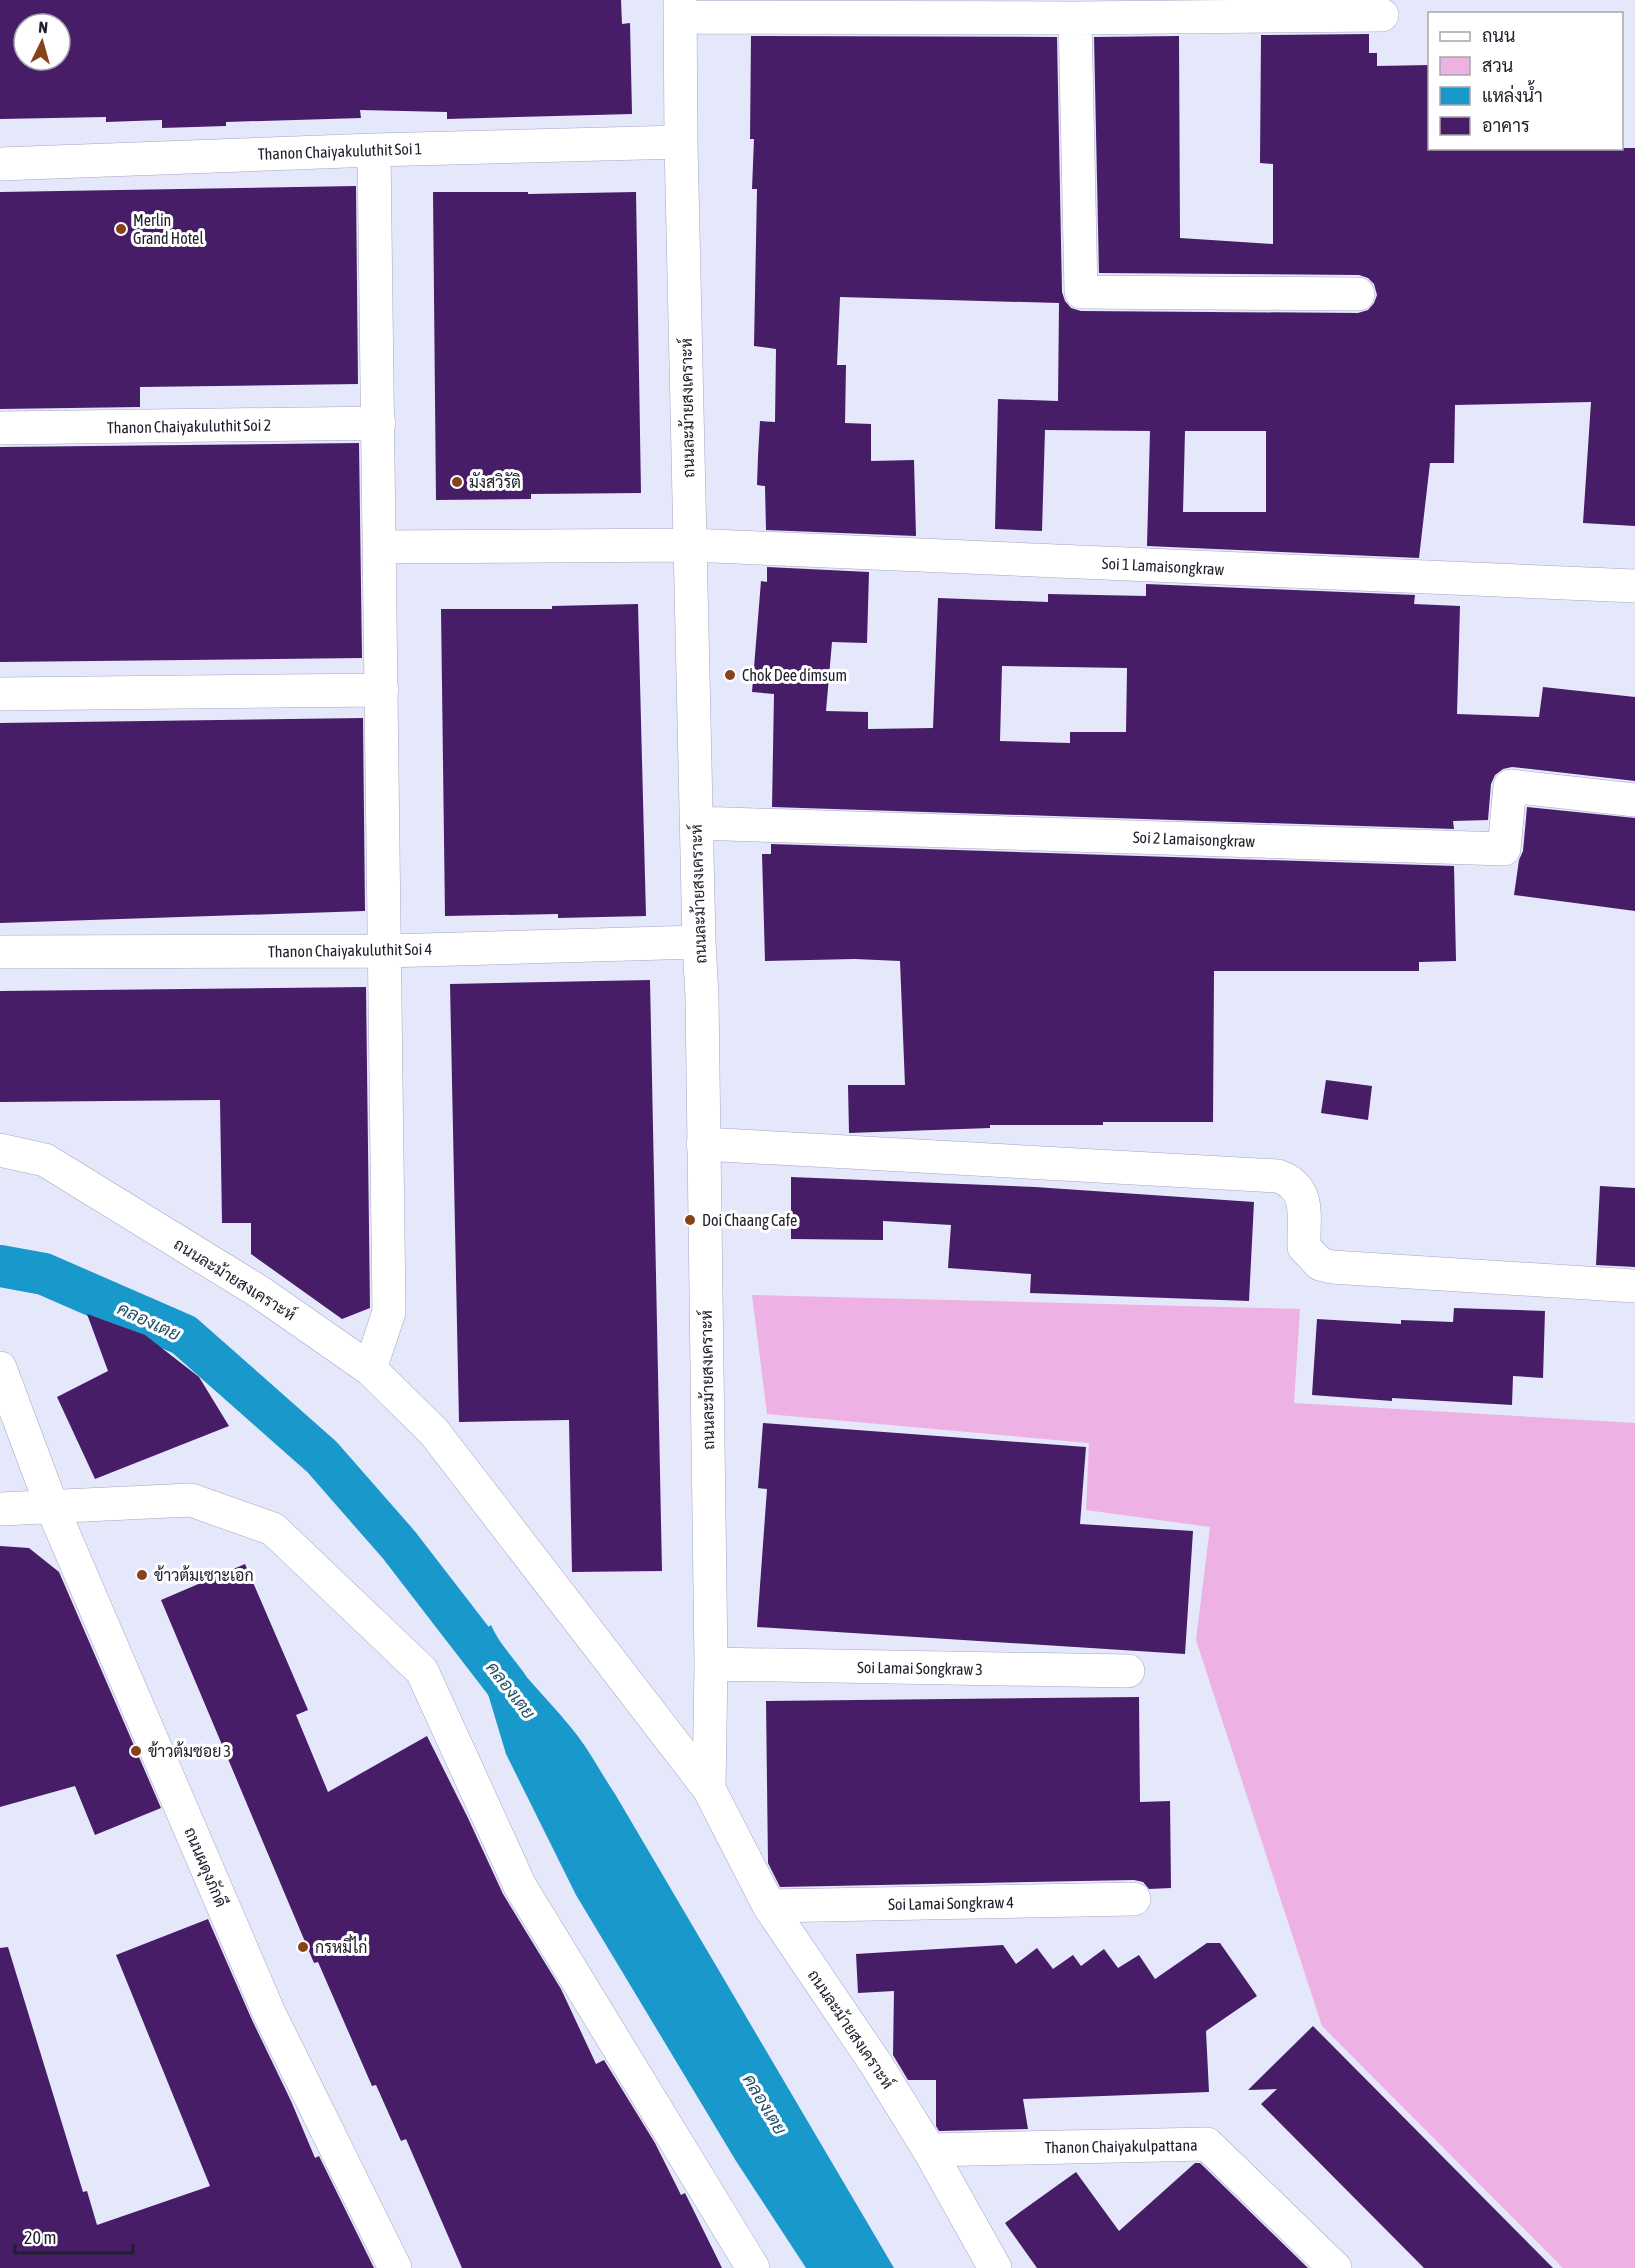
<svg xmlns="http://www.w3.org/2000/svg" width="1635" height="2268" viewBox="0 0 1635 2268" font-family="'Asap Condensed',Sarabun,sans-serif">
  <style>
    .green { fill: #edb1e3 }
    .water { fill: #1898cb }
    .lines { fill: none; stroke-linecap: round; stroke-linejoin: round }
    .canal { stroke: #1898cb; stroke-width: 42 }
    .building { fill: #471d67; fill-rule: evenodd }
    .minor-casing { stroke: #a4a6c3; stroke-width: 34 }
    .minor { stroke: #fff; stroke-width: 33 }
    .poi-dot { fill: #87421a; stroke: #fff; stroke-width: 2 }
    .labels { text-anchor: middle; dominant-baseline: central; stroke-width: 6; stroke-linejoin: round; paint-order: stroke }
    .street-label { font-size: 16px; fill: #20212c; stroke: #fff }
    .poi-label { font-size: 16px; fill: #20212c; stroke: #fff; text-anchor: start }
    .water-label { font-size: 18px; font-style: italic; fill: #245268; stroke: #fff }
  </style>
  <rect width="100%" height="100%" fill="#e5e7fa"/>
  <path class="green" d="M 752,1295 L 1300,1309 L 1294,1403 L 1635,1423 L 1635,2268 L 1563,2268 L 1322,2026 L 1196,1640 L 1210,1527 L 1086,1510 L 1089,1443 L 767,1414 Z"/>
  <path class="water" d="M 491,1625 C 511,1667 549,1698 577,1735 C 591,1753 602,1775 615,1794 L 894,2268 L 806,2268 L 736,2161 L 576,1895 L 506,1754 L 485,1684 L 460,1648 Z"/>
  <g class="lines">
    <path class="canal" d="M 0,1266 L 44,1274 L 184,1335 L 322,1457 L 399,1545 L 507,1685"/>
  </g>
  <path class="building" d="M 0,0 L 621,0 L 622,24 L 630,23 L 632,114 L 447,119 L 447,112 L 360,110 L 361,118 L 226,122 L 226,126 L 162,128 L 162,120 L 106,122 L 106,117 L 0,119 ZM 24,24 L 60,24 L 60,60 L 24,60 Z
    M 1369,34 L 1369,53 L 1377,53 L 1377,66 L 1430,65 L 1430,148 L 1635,148 L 1635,526 L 1583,523 L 1591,402 L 1455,405 L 1454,463 L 1430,463 L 1419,558 L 1147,546 L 1150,431 L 1045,430 L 1042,531 L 995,529 L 998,399 L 1058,401 L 1059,303 L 840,297 L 837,365 L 846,365 L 845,423 L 871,424 L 871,461 L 914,460 L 916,536 L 766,530 L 765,486 L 757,485 L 758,456 L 760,421 L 775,422 L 776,349 L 754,346 L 757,189 L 752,189 L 754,139 L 750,139 L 751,36 L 1057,37 L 1062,292 L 1065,301 L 1071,308 L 1081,311 L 1358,313 L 1368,310 L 1374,303 L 1377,295 L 1374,284 L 1368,278 L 1359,275 L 1099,273 L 1094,37 L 1179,36 L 1180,238 L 1273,244 L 1273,164 L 1260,163 L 1261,35 ZM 1185,431 L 1266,431 L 1266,512 L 1183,512 Z
    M 356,186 L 358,384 L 140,387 L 140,407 L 0,409 L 0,192 Z
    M 433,192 L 528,192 L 528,194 L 636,192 L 641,493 L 531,494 L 531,499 L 436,500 Z
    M 359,443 L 362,658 L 0,662 L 0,447 Z
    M 767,567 L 869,572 L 867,643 L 832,642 L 826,711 L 868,712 L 868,729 L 933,728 L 938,598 L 1048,602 L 1048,594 L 1146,596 L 1146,584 L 1415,595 L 1414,604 L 1460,606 L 1457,714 L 1539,717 L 1543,687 L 1635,697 L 1635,781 L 1512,767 L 1503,769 L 1495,775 L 1491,784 L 1488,820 L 1453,821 L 1454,829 L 772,807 L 774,694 L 752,692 L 761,581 L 767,582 ZM 1002,666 L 1127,668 L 1126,732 L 1070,732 L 1070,743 L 1000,741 Z
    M 638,604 L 646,916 L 558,918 L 558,914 L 445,916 L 441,609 L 552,609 L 552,606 Z
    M 363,718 L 365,911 L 0,923 L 0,723 Z
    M 1527,807 L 1635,818 L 1635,911 L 1514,895 L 1519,860 L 1523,851 Z
    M 771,844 L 1454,866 L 1456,961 L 1419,962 L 1419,971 L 1214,971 L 1213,1122 L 1103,1122 L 1103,1125 L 990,1125 L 990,1128 L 849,1133 L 848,1085 L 905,1085 L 900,961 L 855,959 L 765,961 L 762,854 L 771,854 Z
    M 650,980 L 662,1571 L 572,1572 L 569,1420 L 459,1422 L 450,984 Z
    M 366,987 L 370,1308 L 342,1319 L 251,1254 L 251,1223 L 222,1223 L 220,1100 L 0,1102 L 0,991 Z
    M 1326,1080 L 1372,1086 L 1368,1120 L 1321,1113 Z
    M 791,1177 L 1035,1187 L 1254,1202 L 1249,1301 L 1030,1293 L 1031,1274 L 948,1268 L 951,1225 L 883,1221 L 883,1240 L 791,1239 Z
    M 1600,1186 L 1635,1188 L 1635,1267 L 1596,1265 Z
    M 1454,1308 L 1545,1311 L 1543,1378 L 1513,1376 L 1512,1405 L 1392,1398 L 1392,1401 L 1312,1395 L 1317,1319 L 1401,1324 L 1401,1320 L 1453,1322 Z
    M 87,1314 L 145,1335 L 199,1377 L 229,1426 L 95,1479 L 57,1397 L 108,1371 Z
    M 763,1423 L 1086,1447 L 1080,1524 L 1193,1531 L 1185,1654 L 757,1627 L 767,1489 L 758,1488 Z
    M 0,1546 L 29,1548 L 59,1572 L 161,1808 L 95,1835 L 75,1786 L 0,1807 Z
    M 245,1564 L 308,1710 L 296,1715 L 328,1792 L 427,1736 L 468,1818 L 503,1894 L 561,1989 L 596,2064 L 604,2060 L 655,2143 L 681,2195 L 685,2193 L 687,2197 L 722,2268 L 462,2268 L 406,2139 L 401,2141 L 376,2085 L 372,2086 L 318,1962 L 314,1963 L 161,1600 Z
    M 1139,1697 L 1140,1802 L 1170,1801 L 1171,1888 L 1149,1889 L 1143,1882 L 1134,1880 L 780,1887 L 768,1863 L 766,1701 Z
    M 208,1919 L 252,2020 L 291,2101 L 315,2158 L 319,2156 L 374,2268 L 0,2268 L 0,1948 L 8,1947 L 83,2192 L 87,2191 L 97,2225 L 210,2186 L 116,1955 Z
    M 1207,1943 L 1220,1943 L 1257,1996 L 1206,2031 L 1209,2092 L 1023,2099 L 1028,2129 L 939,2131 L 936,2126 L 936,2080 L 908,2080 L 893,2055 L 894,1991 L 858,1993 L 856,1954 L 1003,1945 L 1016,1964 L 1037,1948 L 1053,1969 L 1073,1955 L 1081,1966 L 1104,1949 L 1118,1968 L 1139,1955 L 1155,1979 Z
    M 1313,2026 L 1553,2268 L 1424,2268 L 1261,2104 L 1277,2089 L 1248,2090 Z
    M 1195,2163 L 1200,2163 L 1308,2268 L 1037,2268 L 1005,2223 L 1076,2172 L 1119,2231 Z"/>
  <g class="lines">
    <g class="minor-casing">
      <path id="minor" d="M 680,0 L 681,142 L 699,942 L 702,997 L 711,1664 L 709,1789
        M 680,17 L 1075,18 L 1382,15
        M 1075,18 L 1081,292 L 1358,294
        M 0,164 L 374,150 L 681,142
        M 0,428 L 379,423
        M 379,547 L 690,545 L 1635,586
        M 0,694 L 382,690
        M 696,823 L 1504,849 L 1510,786 L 1635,800
        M 0,952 L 386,951 L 699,942
        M 703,1144 L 1278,1176 C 1312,1188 1303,1217 1304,1247 L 1320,1264 L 1332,1267 L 1635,1286
        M 0,1150 L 45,1160 L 258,1291 L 370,1369 L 434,1432 L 709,1789 L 769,1906 L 876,2064 L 929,2150 L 995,2268
        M 0,1368 L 52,1507 L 269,2013 L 395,2268
        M 370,1369 L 389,1312 L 374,150
        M 0,1509 L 191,1500 L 273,1529 L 422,1671 L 520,1886 L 753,2268
        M 711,1664 L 1128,1671
        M 769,1906 L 1134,1899
        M 929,2150 L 1207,2144 L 1335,2268"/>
    </g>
    <use href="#minor" class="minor"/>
  </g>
  <g class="poi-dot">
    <circle cx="121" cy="229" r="6"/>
    <circle cx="457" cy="482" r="6"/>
    <circle cx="730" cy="675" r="6"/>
    <circle cx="690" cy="1220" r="6"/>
    <circle cx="142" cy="1575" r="6"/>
    <circle cx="136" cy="1751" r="6"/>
    <circle cx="303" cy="1947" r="6"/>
  </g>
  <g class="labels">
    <g class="street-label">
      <text transform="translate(340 151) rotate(-2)">Thanon Chaiyakuluthit Soi 1</text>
      <text transform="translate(687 408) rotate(-91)">ถนนละม้ายสงเคราะห์</text>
      <text transform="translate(189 426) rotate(-1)">Thanon Chaiyakuluthit Soi 2</text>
      <text transform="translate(1163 566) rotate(3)">Soi 1 Lamaisongkraw</text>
      <text transform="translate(1194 839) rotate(2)">Soi 2 Lamaisongkraw</text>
      <text transform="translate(698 894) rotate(-92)">ถนนละม้ายสงเคราะห์</text>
      <text transform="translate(350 950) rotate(-1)">Thanon Chaiyakuluthit Soi 4</text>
      <text transform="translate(235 1279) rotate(32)">ถนนละม้ายสงเคราะห์</text>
      <text transform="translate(707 1380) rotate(-91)">ถนนละม้ายสงเคราะห์</text>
      <text transform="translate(920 1668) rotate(1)">Soi Lamai Songkraw 3</text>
      <text transform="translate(206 1867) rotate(67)">ถนนผดุงภักดี</text>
      <text transform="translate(951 1903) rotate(-1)">Soi Lamai Songkraw 4</text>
      <text transform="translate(851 2029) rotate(56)">ถนนละม้ายสงเคราะห์</text>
      <text transform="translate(1121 2146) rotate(-1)">Thanon Chaiyakulpattana</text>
    </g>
    <g class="poi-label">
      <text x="133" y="220">Merlin<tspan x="133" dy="18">Grand Hotel</tspan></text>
      <text x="469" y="482">มังสวิรัติ</text>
      <text x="742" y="675">Chok Dee dimsum</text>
      <text x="702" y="1220">Doi Chaang Cafe</text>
      <text x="154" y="1575">ข้าวต้มเซาะเอก</text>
      <text x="148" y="1751">ข้าวต้มซอย 3</text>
      <text x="315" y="1947">กรหมี่ไก่</text>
    </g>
    <g class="water-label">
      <text transform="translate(149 1321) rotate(25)">คลองเตย</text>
      <text transform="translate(511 1690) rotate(52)">คลองเตย</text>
      <text transform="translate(765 2104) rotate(59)">คลองเตย</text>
    </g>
  </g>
  <rect x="1428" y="12" width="195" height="138" fill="#ffffff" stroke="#a6a6ab" stroke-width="1.5"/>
  <rect x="1440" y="32" width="30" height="9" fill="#ffffff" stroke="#a6a6ab" stroke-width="1.5"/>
  <text x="1482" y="42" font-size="18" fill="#20212c">ถนน</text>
  <rect x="1440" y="57" width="30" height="18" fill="#edb1e3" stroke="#a6a6ab" stroke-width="1.5"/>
  <text x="1482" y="72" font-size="18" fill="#20212c">สวน</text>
  <rect x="1440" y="87" width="30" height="18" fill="#1898cb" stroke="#a6a6ab" stroke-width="1.5"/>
  <text x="1482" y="102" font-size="18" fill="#20212c">แหล่งน้ำ</text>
  <rect x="1440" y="117" width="30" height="18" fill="#471d67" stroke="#a6a6ab" stroke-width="1.5"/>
  <text x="1482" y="132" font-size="18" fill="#20212c">อาคาร</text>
  <g transform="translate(42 42) rotate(5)"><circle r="28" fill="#ffffff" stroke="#a6a6ab" stroke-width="1.5"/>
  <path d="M0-4.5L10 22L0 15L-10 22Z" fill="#87421a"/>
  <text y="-9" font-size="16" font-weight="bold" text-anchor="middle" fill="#20212c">N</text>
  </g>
  <path d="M15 2244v9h118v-9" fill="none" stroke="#20212c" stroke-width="3"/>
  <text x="24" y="2244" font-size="18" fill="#20212c" stroke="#ffffff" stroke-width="4.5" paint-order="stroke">20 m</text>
</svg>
